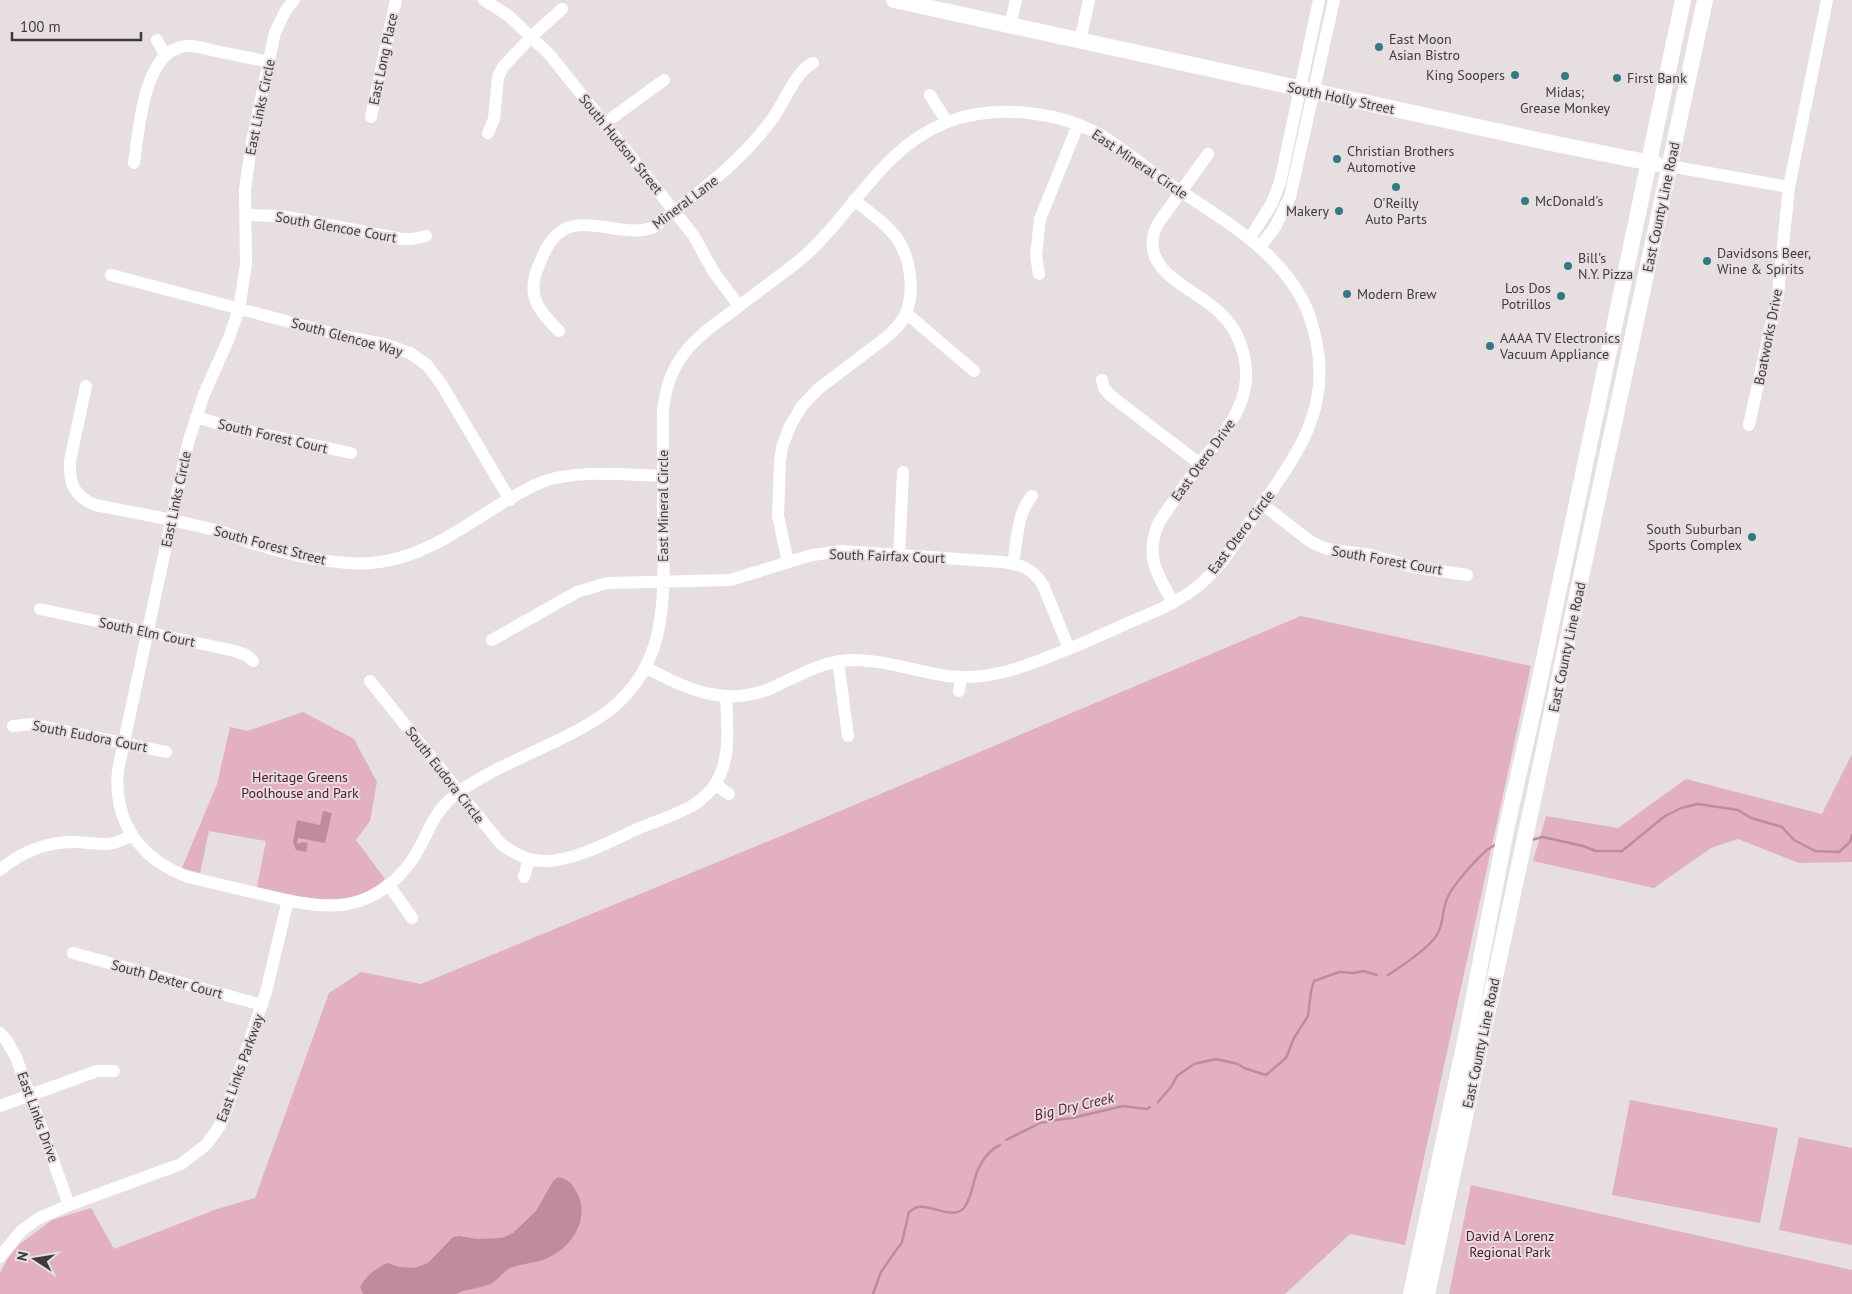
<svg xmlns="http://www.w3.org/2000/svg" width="1852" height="1294" viewBox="0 0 1852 1294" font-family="'PT Sans',sans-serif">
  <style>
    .green { fill: #e2b0be }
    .water { fill: #c08c9b }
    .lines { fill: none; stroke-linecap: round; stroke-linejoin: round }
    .stream { stroke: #c08c9b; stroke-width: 2.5 }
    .minor { stroke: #fff; stroke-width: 12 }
    .major { stroke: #fff; stroke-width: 16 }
    .poi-dot { fill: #337985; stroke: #e6dee0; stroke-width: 2 }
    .labels { text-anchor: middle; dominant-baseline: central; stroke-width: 4; stroke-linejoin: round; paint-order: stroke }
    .poi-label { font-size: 14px; fill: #3f3b3c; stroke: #e6dee0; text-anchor: start }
    .street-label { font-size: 14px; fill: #3f3b3c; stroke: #e6dee0 }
    .park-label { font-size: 14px; fill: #54152e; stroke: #e6dee0 }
    .water-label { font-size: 15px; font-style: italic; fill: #5b1b34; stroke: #e6dee0 }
  </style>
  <rect width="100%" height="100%" fill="#e6dee0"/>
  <path class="green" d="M 1301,616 L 1531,666 L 1405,1245 L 1350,1234 L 1285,1294 L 0,1294 L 0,1273 L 8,1258 L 20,1244 L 52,1220 L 91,1208 L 114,1249 L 217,1209 L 255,1198 L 329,993 L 361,972 L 421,984 L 781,836 Z
    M 303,712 L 354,739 L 377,782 L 370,821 L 356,840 L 385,879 C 347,913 300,896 257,887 L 266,841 L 209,831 L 200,873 L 182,868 L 217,784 L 230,727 L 247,731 Z
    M 1852,754 L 1852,862 L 1799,863 L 1738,839 L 1711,848 L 1654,888 L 1533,861 L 1546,816 L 1618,828 L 1686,779 L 1822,814 Z
    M 1630,1100 L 1778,1128 L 1760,1223 L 1612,1195 Z
    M 1799,1137 L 1852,1148 L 1852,1245 L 1779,1230 Z
    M 1471,1185 L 1852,1270 L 1852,1294 L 1449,1294 Z"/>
  <path class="water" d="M 323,811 L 332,813 L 325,843 L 298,838 L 297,844 L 303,842 L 308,843 L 306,852 L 296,850 L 293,842 L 297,820 L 320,825 Z
    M 558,1177 C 571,1180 574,1186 579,1197 C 589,1224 568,1251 543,1260 C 533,1263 520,1264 510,1268 C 503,1272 499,1279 492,1283 C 481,1289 467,1288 456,1294 L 363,1294 L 360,1287 C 365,1277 376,1268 387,1263 L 400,1267 L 414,1268 L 428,1263 L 453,1237 L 459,1236 L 477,1239 L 502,1238 L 513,1233 L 536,1211 L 553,1181 Z"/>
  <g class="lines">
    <path class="stream" d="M 1531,840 L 1543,837 L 1583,846 L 1596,851 L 1622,851 L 1665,816 L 1681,808 L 1698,804 L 1738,810 L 1751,818 L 1782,827 L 1794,840 L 1815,851 L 1839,852 L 1850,842 L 1852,835
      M 1388,975 C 1402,966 1431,947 1438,933 C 1444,922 1442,909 1447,899 C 1451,887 1485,847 1496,845
      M 1158,1102 L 1171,1087 L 1177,1076 L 1194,1064 L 1216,1059 L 1238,1064 L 1244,1068 L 1266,1075 L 1286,1058 L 1294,1038 L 1308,1016 L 1311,991 L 1314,981 L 1339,972 L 1354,973 L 1363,971 L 1377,975
      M 1006,1140 L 1040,1123 L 1056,1120 L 1072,1118 L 1123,1106 L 1147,1109 L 1150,1107
      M 873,1294 L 881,1272 L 902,1242 L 909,1212 C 912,1210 915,1207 919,1207 C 932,1205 953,1220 964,1208 C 969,1202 971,1192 973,1186 C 976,1170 985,1152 1000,1145"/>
    <path class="minor" d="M 294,0 L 286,10 L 275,32 L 252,141 L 245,189 L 246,265 L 239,309 L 229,338 L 204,394 L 188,443 L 118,770 C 113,822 140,859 188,877 C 213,883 238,889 264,895 C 319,908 364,918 406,868 C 429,841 427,815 459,792 C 501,762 553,747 597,719 C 670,672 664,601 663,525 C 663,487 663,449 663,411 C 665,393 669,376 679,361 C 691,341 711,327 730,313 C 753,295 777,278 800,260 C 852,216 880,149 945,123 C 994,103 1063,111 1107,139 C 1129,153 1149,171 1171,185 C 1219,217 1273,246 1302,299 C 1309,312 1313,326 1316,340 C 1332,413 1293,460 1254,516 C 1236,542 1219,571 1193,590 C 1174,604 1152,613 1130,622 C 1106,633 1082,644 1058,653 C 1022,668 987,681 947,676 C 915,671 885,660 852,660 C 824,661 803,673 778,685 C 730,709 689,691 645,667
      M 484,0 L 509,16 L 550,55 L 694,236 L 713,271 L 739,306
      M 1010,25 L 1016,0
      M 157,40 L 165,55
      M 1080,41 L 1089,0
      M 930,95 L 947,122
      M 371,117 L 396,0
      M 605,123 L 664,80
      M 488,133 L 494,119 L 498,77 L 503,67 L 532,36 L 562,9
      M 134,163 C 139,130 143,50 186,46 C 196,45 207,49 216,51 C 234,55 251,58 269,62
      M 1669,166 L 1789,187
      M 246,215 L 281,216 L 298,219 L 402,239 L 412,239 L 426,236
      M 1250,238 L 1272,203 L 1280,182 L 1319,0
      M 1260,247 L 1275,227 L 1290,197 L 1334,0
      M 1039,274 L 1036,255 L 1040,219 L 1078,125
      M 111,275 L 343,336 L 387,345 L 410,353 L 427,365 L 442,385 L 510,500
      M 906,313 L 974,371
      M 559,331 C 539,311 526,296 538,267 C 542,258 546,247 552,240 C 577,207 622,241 654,227 C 698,193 743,161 775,115 C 786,99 796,71 813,63
      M 1102,380 L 1104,388 L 1111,396 L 1200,464
      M 86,386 L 70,461 C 69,484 74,496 95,505 C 136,513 178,520 218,531 C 228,533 237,537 246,541 C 286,554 339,568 380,562 C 441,554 487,505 542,482 C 575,469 627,475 662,476
      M 196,417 L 233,428 L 351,453
      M 1749,425 L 1778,294 L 1789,187 L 1827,0
      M 1262,504 L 1311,542 L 1327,549 L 1371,555 L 1413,567 L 1467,575
      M 899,555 L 903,472
      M 788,562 L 778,516 L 780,462 L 782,447 L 790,426 L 802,406 L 818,389 L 888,336 C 895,329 904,321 907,311 C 915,286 910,250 890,230 C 880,219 866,210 854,200
      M 1013,563 C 1017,542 1017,512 1032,496
      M 1173,603 C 1157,573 1144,556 1159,522 C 1174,500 1190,478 1205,457 C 1219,439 1235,421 1242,399 C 1252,369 1243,334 1219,312 C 1196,289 1143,274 1154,233 C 1157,222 1166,213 1172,204 C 1184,187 1196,171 1208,154
      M 40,609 L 235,651 L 246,655 L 253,661
      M 492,640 L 577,592 L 607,583 L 730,580 L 812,555 L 842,551 L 1002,562 C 1021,564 1033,569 1043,585 L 1069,649
      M 838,661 L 848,736
      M 370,681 L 500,843 C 513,853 528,862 545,861 C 576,861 614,839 642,827 C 659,820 679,814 695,804 C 702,799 709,793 714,786 C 732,760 727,726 726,696
      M 959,691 L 961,677
      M 13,726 L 32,724 L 166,752
      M 715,784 L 729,794
      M 0,870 C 21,852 48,841 76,842 C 102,843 107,849 132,835
      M 524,877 L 529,859
      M 389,885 L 412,918
      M 73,953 L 262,1005
      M 0,1033 L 7,1041 L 16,1057 L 69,1205
      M 0,1106 L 97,1071 L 114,1071
      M 0,1257 L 21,1231 L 39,1218 L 69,1205 L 181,1164 L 206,1145 L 219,1127 L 225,1114 L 266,992 L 288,900"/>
    <path class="major" d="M 894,0 L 1551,143 L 1656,164
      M 1411,1294 L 1467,1032 L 1506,830 L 1535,702 L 1683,0
      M 1427,1294 L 1705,0"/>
  </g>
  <g class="poi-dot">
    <circle cx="1379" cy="47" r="5"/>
    <circle cx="1515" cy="75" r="5"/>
    <circle cx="1565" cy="76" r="5"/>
    <circle cx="1617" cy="78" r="5"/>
    <circle cx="1337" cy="159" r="5"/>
    <circle cx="1396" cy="187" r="5"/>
    <circle cx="1525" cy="201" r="5"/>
    <circle cx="1339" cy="211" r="5"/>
    <circle cx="1707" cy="261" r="5"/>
    <circle cx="1568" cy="266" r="5"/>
    <circle cx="1347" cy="294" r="5"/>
    <circle cx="1561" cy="296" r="5"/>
    <circle cx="1490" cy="346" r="5"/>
    <circle cx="1752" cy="537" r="5"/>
  </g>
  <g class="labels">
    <g class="poi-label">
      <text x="1389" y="39">East Moon<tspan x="1389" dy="16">Asian Bistro</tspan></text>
      <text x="1505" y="75" text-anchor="end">King Soopers</text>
      <text x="1627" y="78">First Bank</text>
      <text x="1565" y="92" text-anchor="middle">Midas;<tspan x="1565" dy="16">Grease Monkey</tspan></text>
      <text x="1347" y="151">Christian Brothers<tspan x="1347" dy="16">Automotive</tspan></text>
      <text x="1535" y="201">McDonald's</text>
      <text x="1396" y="203" text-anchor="middle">O'Reilly<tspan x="1396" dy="16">Auto Parts</tspan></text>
      <text x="1329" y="211" text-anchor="end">Makery</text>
      <text x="1717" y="253">Davidsons Beer,<tspan x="1717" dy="16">Wine &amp; Spirits</tspan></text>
      <text x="1578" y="258">Bill's<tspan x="1578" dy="16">N.Y. Pizza</tspan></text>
      <text x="1551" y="288" text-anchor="end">Los Dos<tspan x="1551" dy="16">Potrillos</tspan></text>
      <text x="1357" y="294">Modern Brew</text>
      <text x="1500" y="338">AAAA TV Electronics<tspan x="1500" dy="16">Vacuum Appliance</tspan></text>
      <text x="1742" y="529" text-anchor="end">South Suburban<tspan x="1742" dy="16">Sports Complex</tspan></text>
    </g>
    <g class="street-label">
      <text transform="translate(383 59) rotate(-78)">East Long Place</text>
      <text transform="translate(1341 98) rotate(12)">South Holly Street</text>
      <text transform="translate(260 107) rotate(-78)">East Links Circle</text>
      <text transform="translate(621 144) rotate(51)">South Hudson Street</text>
      <text transform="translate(1140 164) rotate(34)">East Mineral Circle</text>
      <text transform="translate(685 202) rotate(-37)">Mineral Lane</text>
      <text transform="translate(1661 207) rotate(-78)">East County Line Road</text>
      <text transform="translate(336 227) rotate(10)">South Glencoe Court</text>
      <text transform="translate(347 337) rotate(15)">South Glencoe Way</text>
      <text transform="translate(1768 337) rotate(-79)">Boatworks Drive</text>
      <text transform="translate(273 436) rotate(13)">South Forest Court</text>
      <text transform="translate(1203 460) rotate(-54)">East Otero Drive</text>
      <text transform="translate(176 499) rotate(-78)">East Links Circle</text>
      <text transform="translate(663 506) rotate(-90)">East Mineral Circle</text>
      <text transform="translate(1241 532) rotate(-53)">East Otero Circle</text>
      <text transform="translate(270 545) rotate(15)">South Forest Street</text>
      <text transform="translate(887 556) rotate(2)">South Fairfax Court</text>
      <text transform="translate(1387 560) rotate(10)">South Forest Court</text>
      <text transform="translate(147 632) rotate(12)">South Elm Court</text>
      <text transform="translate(1567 647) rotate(-78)">East County Line Road</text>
      <text transform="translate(90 736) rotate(11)">South Eudora Court</text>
      <text transform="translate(445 775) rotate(52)">South Eudora Circle</text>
      <text transform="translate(167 979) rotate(15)">South Dexter Court</text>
      <text transform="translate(1481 1043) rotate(-78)">East County Line Road</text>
      <text transform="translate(240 1068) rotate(-70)">East Links Parkway</text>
      <text transform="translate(38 1117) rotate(70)">East Links Drive</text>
    </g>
    <g class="park-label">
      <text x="300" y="777">Heritage Greens<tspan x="300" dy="16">Poolhouse and Park</tspan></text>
      <text x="1510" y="1236">David A Lorenz<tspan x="1510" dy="16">Regional Park</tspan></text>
    </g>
    <g class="water-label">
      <text transform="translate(1074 1106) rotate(-13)">Big Dry Creek</text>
    </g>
  </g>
  <g transform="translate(35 1259) rotate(282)" stroke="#e6dee0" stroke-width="4" paint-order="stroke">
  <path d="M0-4L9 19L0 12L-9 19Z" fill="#3f3b3c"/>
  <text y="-8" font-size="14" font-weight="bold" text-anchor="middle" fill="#3f3b3c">N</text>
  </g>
  <path d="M12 32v8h129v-8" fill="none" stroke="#3f3b3c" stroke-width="2.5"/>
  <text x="20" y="32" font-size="15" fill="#3f3b3c" stroke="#e6dee0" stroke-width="4" paint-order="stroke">100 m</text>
</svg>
